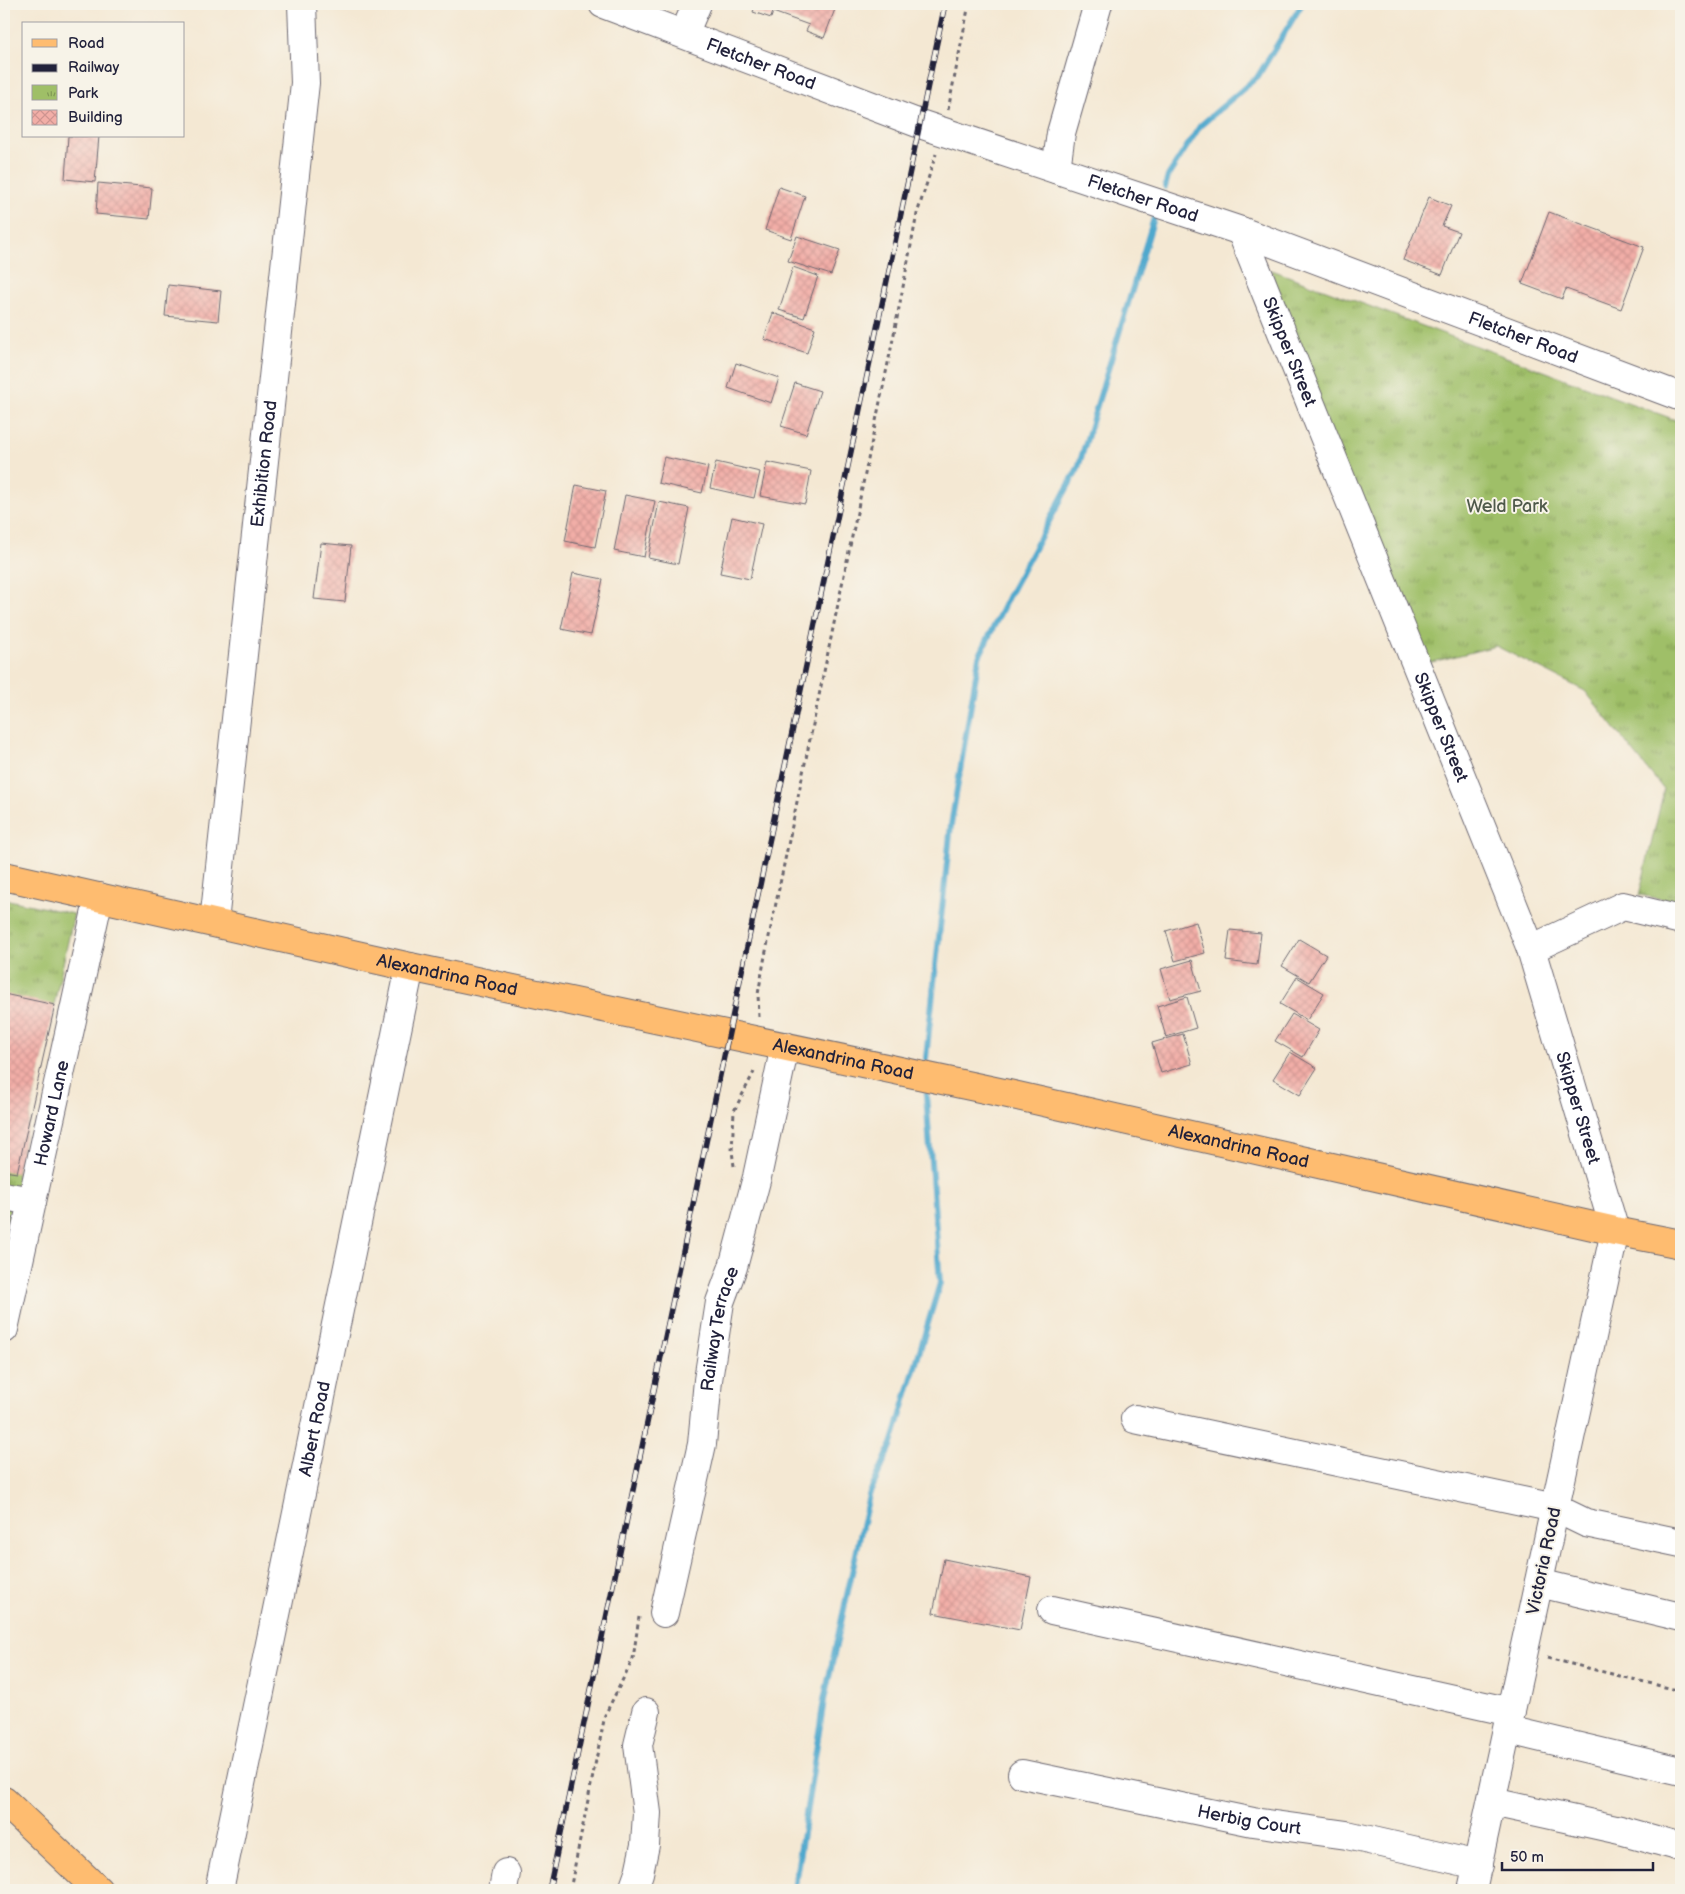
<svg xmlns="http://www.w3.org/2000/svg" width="1685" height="1894" viewBox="0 0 1685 1894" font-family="'Balsamiq Sans',sans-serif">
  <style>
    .park { fill: url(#park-tufts); stroke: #607051 }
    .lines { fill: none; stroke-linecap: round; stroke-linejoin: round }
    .stream { stroke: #50a8cd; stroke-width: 6 }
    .building { fill: url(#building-cross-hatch) }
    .minor-casing { stroke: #6c6770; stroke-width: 30 }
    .major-casing { stroke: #6c6770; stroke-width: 30 }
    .path { stroke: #6c6770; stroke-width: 3; stroke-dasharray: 4 4; stroke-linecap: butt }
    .minor { stroke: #fff; stroke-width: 28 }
    .major { stroke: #febc70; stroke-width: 28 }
    .rail-casing { stroke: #22223b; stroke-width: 5.5 }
    .rail { stroke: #f7f3e8; stroke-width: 4; stroke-dasharray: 11; stroke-linecap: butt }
    .labels { text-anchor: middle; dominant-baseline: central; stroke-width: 4; stroke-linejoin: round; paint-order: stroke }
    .street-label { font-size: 18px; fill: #22223b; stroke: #f7f3e8 }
    .park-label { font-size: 18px; fill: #4e594a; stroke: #f7f3e8 }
  </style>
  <defs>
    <pattern id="park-tufts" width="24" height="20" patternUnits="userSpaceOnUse" patternTransform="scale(1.25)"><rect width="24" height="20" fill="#9fbf67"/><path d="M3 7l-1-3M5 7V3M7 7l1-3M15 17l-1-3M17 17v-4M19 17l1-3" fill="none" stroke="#819b56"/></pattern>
    <pattern id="building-cross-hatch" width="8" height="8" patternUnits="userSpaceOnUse" patternTransform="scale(1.25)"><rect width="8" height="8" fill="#f2aea7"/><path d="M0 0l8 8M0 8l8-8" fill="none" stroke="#cf9591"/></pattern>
  </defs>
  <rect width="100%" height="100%" fill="#f7f3e8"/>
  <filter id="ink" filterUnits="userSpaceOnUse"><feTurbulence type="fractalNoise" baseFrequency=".02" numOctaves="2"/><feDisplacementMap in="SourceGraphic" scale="10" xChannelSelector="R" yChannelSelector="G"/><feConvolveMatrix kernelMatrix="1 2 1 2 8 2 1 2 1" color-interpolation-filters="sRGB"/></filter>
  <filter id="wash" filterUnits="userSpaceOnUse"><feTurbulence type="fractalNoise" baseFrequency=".0096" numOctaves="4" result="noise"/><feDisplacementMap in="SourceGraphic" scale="20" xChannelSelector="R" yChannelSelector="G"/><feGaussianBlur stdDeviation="1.12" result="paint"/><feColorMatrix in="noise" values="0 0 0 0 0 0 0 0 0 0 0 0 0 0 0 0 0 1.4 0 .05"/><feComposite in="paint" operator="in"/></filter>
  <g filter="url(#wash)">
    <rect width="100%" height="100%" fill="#f4e8d3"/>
    <path class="park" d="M 1272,270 L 1681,422 L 1681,902 L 1639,895 L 1664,790 L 1585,691 L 1496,646 L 1420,665 L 1280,319 Z
      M 4,899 L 74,914 L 17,1173 L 17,1181 L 4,1242 Z"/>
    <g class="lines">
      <path class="stream" d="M 1165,187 L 1168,176 L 1200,126 L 1258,76 L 1302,4
        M 926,1058 L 951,825 L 979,657 L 1009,595 L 1078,468 L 1154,218
        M 794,1890 L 824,1700 L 869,1495 L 892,1444 L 940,1283 L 926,1095"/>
    </g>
    <g id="blocks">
      <path class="building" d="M 756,4 L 837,4 L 824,38 L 806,31 L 809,25 L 773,12 L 771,18 L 753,12 Z
        M 68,136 L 99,136 L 95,182 L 65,179 Z
        M 98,183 L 152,188 L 149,219 L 96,214 Z
        M 779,187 L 805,196 L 791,239 L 765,230 Z
        M 1429,197 L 1451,206 L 1442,226 L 1459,232 L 1442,275 L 1403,260 Z
        M 1549,212 L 1644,247 L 1621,309 L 1566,289 L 1562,299 L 1522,284 Z
        M 797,236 L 840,250 L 831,275 L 788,261 Z
        M 793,267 L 818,276 L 804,318 L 779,310 Z
        M 168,285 L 221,291 L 218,321 L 165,316 Z
        M 773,313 L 815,328 L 807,353 L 764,339 Z
        M 736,363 L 779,378 L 771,403 L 728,388 Z
        M 795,383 L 820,391 L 806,434 L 781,426 Z
        M 664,457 L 708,467 L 702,493 L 658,483 Z
        M 716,462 L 760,472 L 754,498 L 710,488 Z
        M 767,462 L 811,471 L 805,504 L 760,496 Z
        M 576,485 L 606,491 L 595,547 L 565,541 Z
        M 625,495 L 655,501 L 644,557 L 614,551 Z
        M 659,502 L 689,508 L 678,564 L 648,558 Z
        M 732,517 L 762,524 L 750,579 L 720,573 Z
        M 321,543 L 351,546 L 345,602 L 314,599 Z
        M 573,573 L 603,579 L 591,635 L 561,629 Z
        M 1196,922 L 1205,953 L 1175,961 L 1166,931 Z
        M 1230,930 L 1261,933 L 1257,965 L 1226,961 Z
        M 1299,939 L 1326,955 L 1309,982 L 1282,966 Z
        M 1192,960 L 1201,991 L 1170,999 L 1161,969 Z
        M 1297,977 L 1324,993 L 1307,1020 L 1280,1004 Z
        M 4,994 L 55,1005 L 17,1173 L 4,1171 Z
        M 1187,997 L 1196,1028 L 1166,1037 L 1157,1006 Z
        M 1292,1014 L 1319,1030 L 1303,1057 L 1275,1041 Z
        M 1183,1034 L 1192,1064 L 1161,1073 L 1152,1043 Z
        M 1290,1052 L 1317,1068 L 1300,1095 L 1273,1079 Z
        M 944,1559 L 1031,1577 L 1020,1630 L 933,1613 Z"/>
    </g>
  </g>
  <g filter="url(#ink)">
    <use href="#blocks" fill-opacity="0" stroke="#6c6770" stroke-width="1"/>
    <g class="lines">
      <g class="minor-casing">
        <g id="minor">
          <path id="s1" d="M 603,4 L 920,124 L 1241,231 L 1681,397"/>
          <path d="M 684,34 L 697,4"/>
          <path d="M 1056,169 L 1061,133 L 1098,4"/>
          <path id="s2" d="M 1241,231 L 1531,949 L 1615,1231 L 1472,1890"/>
          <path id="s3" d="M 214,922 L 305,83 L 302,4"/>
          <path d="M 1531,949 L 1623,906 L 1681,920"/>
          <path d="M 4,1196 L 32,1201"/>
          <path id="s4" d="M 4,1329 L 99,897"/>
          <path d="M 1135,1419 L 1555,1508 L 1586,1523 L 1681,1543"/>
          <path d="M 1539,1583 L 1681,1617"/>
          <path d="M 1052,1610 L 1511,1712"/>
          <path id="s5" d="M 664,1613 L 702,1444 L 708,1380 L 720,1302 L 733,1267 L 757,1177 L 785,1046"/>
          <path d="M 1508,1730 L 1681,1771"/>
          <path id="s6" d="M 1022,1774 L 1253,1822 L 1347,1835 L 1478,1865"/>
          <path d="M 1492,1802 L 1620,1830 L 1681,1847"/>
          <path id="s7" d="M 219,1890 L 410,967"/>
          <path d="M 503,1890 L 506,1873"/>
          <path d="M 633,1890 L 639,1873 L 645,1845 L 647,1813 L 638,1745 L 646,1712"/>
        </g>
      </g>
      <g class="major-casing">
        <g id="major">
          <path id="s8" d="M 4,876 L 410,967 L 1013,1095 L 1615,1231 L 1681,1244"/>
          <path d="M 4,1801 L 98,1890"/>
        </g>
      </g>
      <path class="path" d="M 948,110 L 969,4
        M 759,1017 L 758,994 L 765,956 L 893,339 L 917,214 L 936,154
        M 734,1166 L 732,1151 L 734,1111 L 754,1072
        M 1547,1658 L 1681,1691
        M 570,1890 L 605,1715 L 633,1659 L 639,1617"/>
      <use href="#minor" class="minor"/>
      <use href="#major" class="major"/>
      <g class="rail-casing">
        <path id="rail" d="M 549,1890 L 945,4"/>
      </g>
      <use href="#rail" class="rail"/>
    </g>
  </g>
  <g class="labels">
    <g class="street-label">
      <text stroke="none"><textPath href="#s1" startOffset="169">Fletcher Road</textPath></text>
      <text stroke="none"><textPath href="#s1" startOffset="574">Fletcher Road</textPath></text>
      <text stroke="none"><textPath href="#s1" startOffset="979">Fletcher Road</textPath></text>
      <text stroke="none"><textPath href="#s2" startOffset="130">Skipper Street</textPath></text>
      <text stroke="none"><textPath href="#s3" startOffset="461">Exhibition Road</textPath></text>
      <text stroke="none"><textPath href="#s2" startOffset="535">Skipper Street</textPath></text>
      <text stroke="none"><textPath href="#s8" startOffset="454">Alexandrina Road</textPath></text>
      <text stroke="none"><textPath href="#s8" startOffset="859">Alexandrina Road</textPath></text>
      <text stroke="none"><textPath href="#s2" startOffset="940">Skipper Street</textPath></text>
      <text stroke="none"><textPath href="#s4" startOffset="221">Howard Lane</textPath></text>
      <text stroke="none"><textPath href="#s8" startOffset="1264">Alexandrina Road</textPath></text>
      <text stroke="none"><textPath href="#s5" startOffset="290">Railway Terrace</textPath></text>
      <text stroke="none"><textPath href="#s7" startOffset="471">Albert Road</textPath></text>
      <text transform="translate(1544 1561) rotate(-78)">Victoria Road</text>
      <text stroke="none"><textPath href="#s6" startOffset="232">Herbig Court</textPath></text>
    </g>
    <g class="park-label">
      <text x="1507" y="506">Weld Park</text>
    </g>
  </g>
  <rect width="1685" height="1894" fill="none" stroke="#f7f3e8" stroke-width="20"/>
  <rect x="22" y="22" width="162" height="115" fill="#f7f3e8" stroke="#a29fa3"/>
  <rect x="32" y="39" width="25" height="8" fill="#febc70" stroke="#a29fa3"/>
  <text x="68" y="48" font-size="15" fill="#22223b">Road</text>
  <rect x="32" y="64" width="25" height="8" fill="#22223b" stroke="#a29fa3"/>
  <text x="68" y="72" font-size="15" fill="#22223b">Railway</text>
  <rect x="32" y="85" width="25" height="15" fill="url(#park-tufts)" stroke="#a29fa3"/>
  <text x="68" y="98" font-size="15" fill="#22223b">Park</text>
  <rect x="32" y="110" width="25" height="15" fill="url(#building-cross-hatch)" stroke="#a29fa3"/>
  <text x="68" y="122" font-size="15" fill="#22223b">Building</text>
  <path d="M1502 1862v8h151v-8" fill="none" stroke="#22223b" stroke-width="2.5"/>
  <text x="1510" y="1862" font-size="15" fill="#22223b" stroke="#f7f3e8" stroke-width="4" paint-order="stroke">50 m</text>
</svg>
